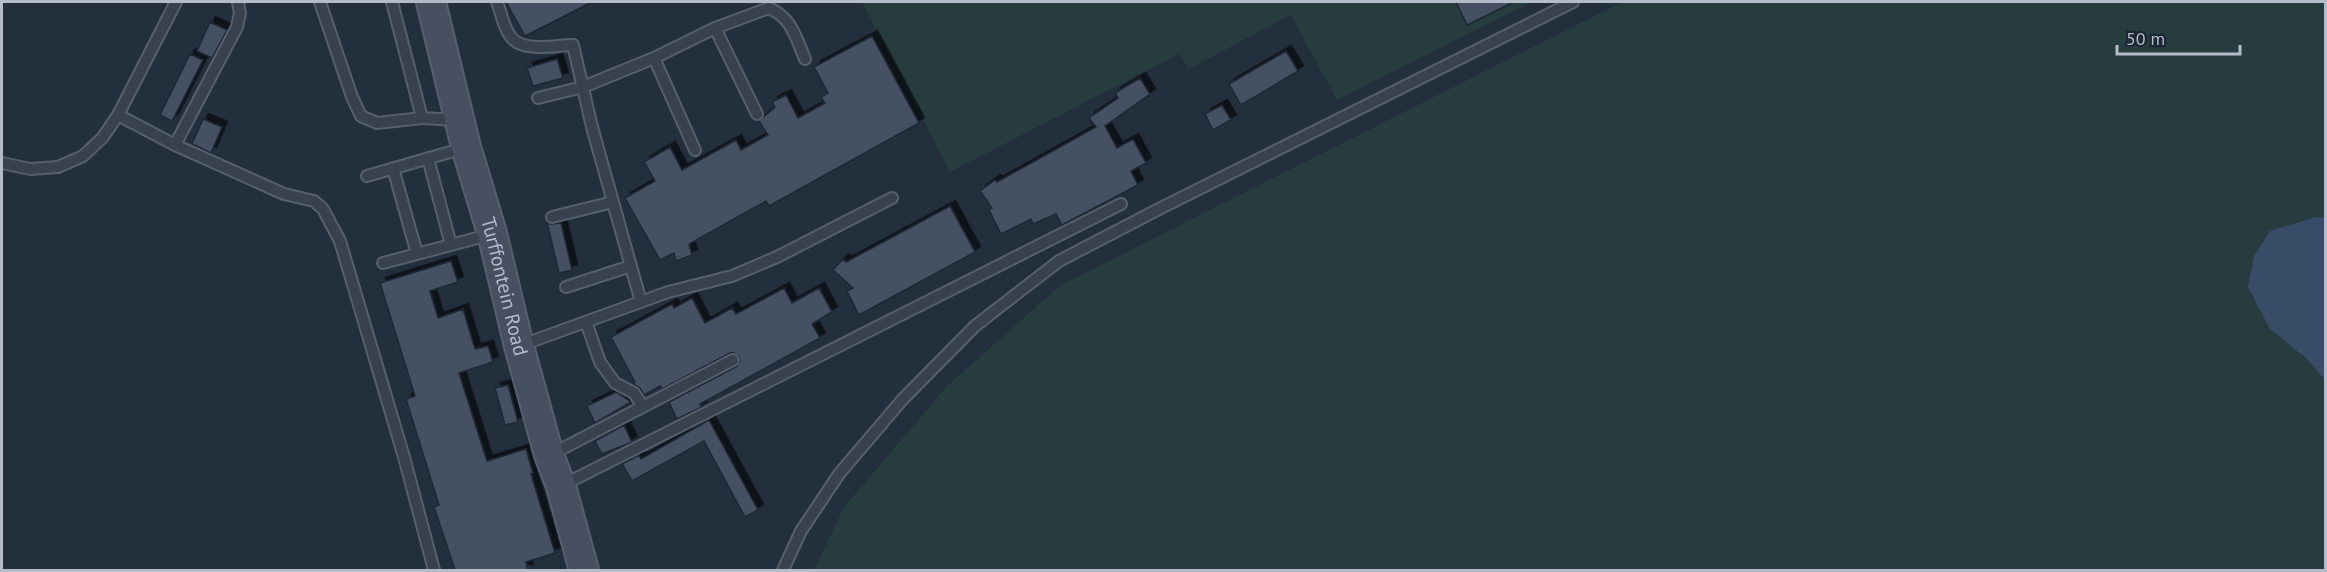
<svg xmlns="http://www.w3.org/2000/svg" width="2327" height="572" viewBox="0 0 2327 572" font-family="'PT Sans',sans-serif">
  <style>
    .green { fill: #263c3f }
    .water { fill: #394c67 }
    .building { fill: #455162; stroke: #1f2835; stroke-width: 1.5; filter: url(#shadow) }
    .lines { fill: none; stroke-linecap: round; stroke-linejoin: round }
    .lane-casing { stroke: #565f6c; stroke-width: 14 }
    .secondary-casing { stroke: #565f6c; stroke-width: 32 }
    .lane { stroke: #38414e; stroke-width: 10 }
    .secondary { stroke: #465061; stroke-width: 28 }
    .labels { text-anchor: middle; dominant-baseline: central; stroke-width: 6; stroke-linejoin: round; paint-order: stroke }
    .street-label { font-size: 20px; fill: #b4bcc9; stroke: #1d2633 }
  </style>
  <defs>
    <filter id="shadow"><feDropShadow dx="5.5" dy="-5.5" stdDeviation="0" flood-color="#0009"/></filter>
  </defs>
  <rect width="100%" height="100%" fill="#242f3e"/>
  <path class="green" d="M 862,2 L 1531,2 L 1337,100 L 1291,15 L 1189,69 L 1179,54 L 950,172 Z
    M 1622,2 L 2325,2 L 2325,570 L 814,570 L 844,507 L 948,385 L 1061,285 Z"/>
  <path class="water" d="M 2316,217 L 2325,218 L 2325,380 L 2306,358 L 2270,329 L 2248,287 L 2254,256 L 2270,231 Z"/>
  <path class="building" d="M 506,2 L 592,2 L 525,36 Z
    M 1456,2 L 1514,2 L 1467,25 Z
    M 210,22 L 227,30 L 212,58 L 197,51 Z
    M 872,36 L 919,123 L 769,206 L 766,201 L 689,244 L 692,255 L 676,261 L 674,253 L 660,260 L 625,198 L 655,181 L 644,162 L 670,147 L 682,170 L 736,140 L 741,150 L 768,135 L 759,121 L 775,107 L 772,102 L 786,95 L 798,118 L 825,103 L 821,97 L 828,93 L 814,67 Z
    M 1286,51 L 1298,71 L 1241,105 L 1229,84 Z
    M 190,54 L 203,60 L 172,121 L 160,115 Z
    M 557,59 L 563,78 L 533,86 L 527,68 Z
    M 1140,78 L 1150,94 L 1105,126 L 1117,148 L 1133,139 L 1146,163 L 1131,171 L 1138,185 L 1062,225 L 1056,214 L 1033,224 L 1031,219 L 1001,234 L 989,210 L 992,208 L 980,191 L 995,180 L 997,182 L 1096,127 L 1089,118 L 1118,98 L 1115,93 Z
    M 1222,105 L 1231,120 L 1213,130 L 1205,114 Z
    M 203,119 L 222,127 L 211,153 L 192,144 Z
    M 950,206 L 975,252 L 859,315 L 847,291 L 853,288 L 833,270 L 843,259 L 846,262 Z
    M 547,222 L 550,224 L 561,223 L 572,270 L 559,273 Z
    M 451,261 L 458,282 L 430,291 L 438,318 L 463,309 L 475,349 L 488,346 L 493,362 L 459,373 L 487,461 L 526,449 L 533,473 L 531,474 L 555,553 L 526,562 L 528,570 L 455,570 L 434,507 L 439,505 L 406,399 L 415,396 L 380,283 Z
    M 784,288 L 792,303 L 819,288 L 832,312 L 812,324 L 820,338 L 700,404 L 702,407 L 677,419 L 669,402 L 736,367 L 740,361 L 739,356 L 734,353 L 730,353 L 662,389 L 660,386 L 644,395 L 640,388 L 633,384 L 635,382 L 611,337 L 672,304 L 674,308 L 692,298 L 705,323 L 732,308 L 736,314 Z
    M 508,385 L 518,422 L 505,425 L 495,388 Z
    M 616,392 L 631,402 L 595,423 L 587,406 Z
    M 709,420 L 758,510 L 745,517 L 704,441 L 632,481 L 622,464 L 639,455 L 641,459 Z
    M 624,425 L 632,442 L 602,454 L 595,441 Z"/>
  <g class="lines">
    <g class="lane-casing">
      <path id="lane" d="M 320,2 L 352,97 L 361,116 L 377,123 L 422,118 L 457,120
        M 392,2 L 422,118
        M 497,2 C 501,12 503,25 509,34 C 520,54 554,45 573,45 L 592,127 L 641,302
        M 715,28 L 757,114
        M 654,58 L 695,150
        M 538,98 L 583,87 L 654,58 L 715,28 L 769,8 C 792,18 796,38 805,59
        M 118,115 L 175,145 L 284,194 L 314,201 L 323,209 L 340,241 L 404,457 L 434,570
        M 175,145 L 237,27 L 240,13 L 238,2
        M 428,158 L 451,245
        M 2,163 L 30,169 L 58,167 L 83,156 L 103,137 L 118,115 L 176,2
        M 393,168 L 417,254
        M 367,176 L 464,148
        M 552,217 L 613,202
        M 383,263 L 492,234
        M 566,287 L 631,266
        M 586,322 L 600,362 L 615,383 L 634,393 L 643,407
        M 519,346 L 668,292 L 732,276 L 777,257 L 892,198
        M 550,455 L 733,360
        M 561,486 L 1121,204
        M 783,570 L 801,531 L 839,474 L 902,400 L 975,326 L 1059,261 L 1157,210 L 1573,2"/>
    </g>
    <g class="secondary-casing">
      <g id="secondary">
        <path id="s1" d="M 431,2 L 466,147 L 492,233 L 519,346 L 549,455 L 561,486 L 584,570"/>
      </g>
    </g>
    <use href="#lane" class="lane"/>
    <use href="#secondary" class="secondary"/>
  </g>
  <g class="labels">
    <g class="street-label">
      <text stroke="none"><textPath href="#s1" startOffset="294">Turffontein Road</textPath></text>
    </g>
  </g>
  <rect width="2327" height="572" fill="none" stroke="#b4bcc9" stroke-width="6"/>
  <path d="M2117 45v9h123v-9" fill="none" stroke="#b4bcc9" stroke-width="3"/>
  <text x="2126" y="45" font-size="18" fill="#b4bcc9" stroke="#1d2633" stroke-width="4.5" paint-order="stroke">50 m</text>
</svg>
